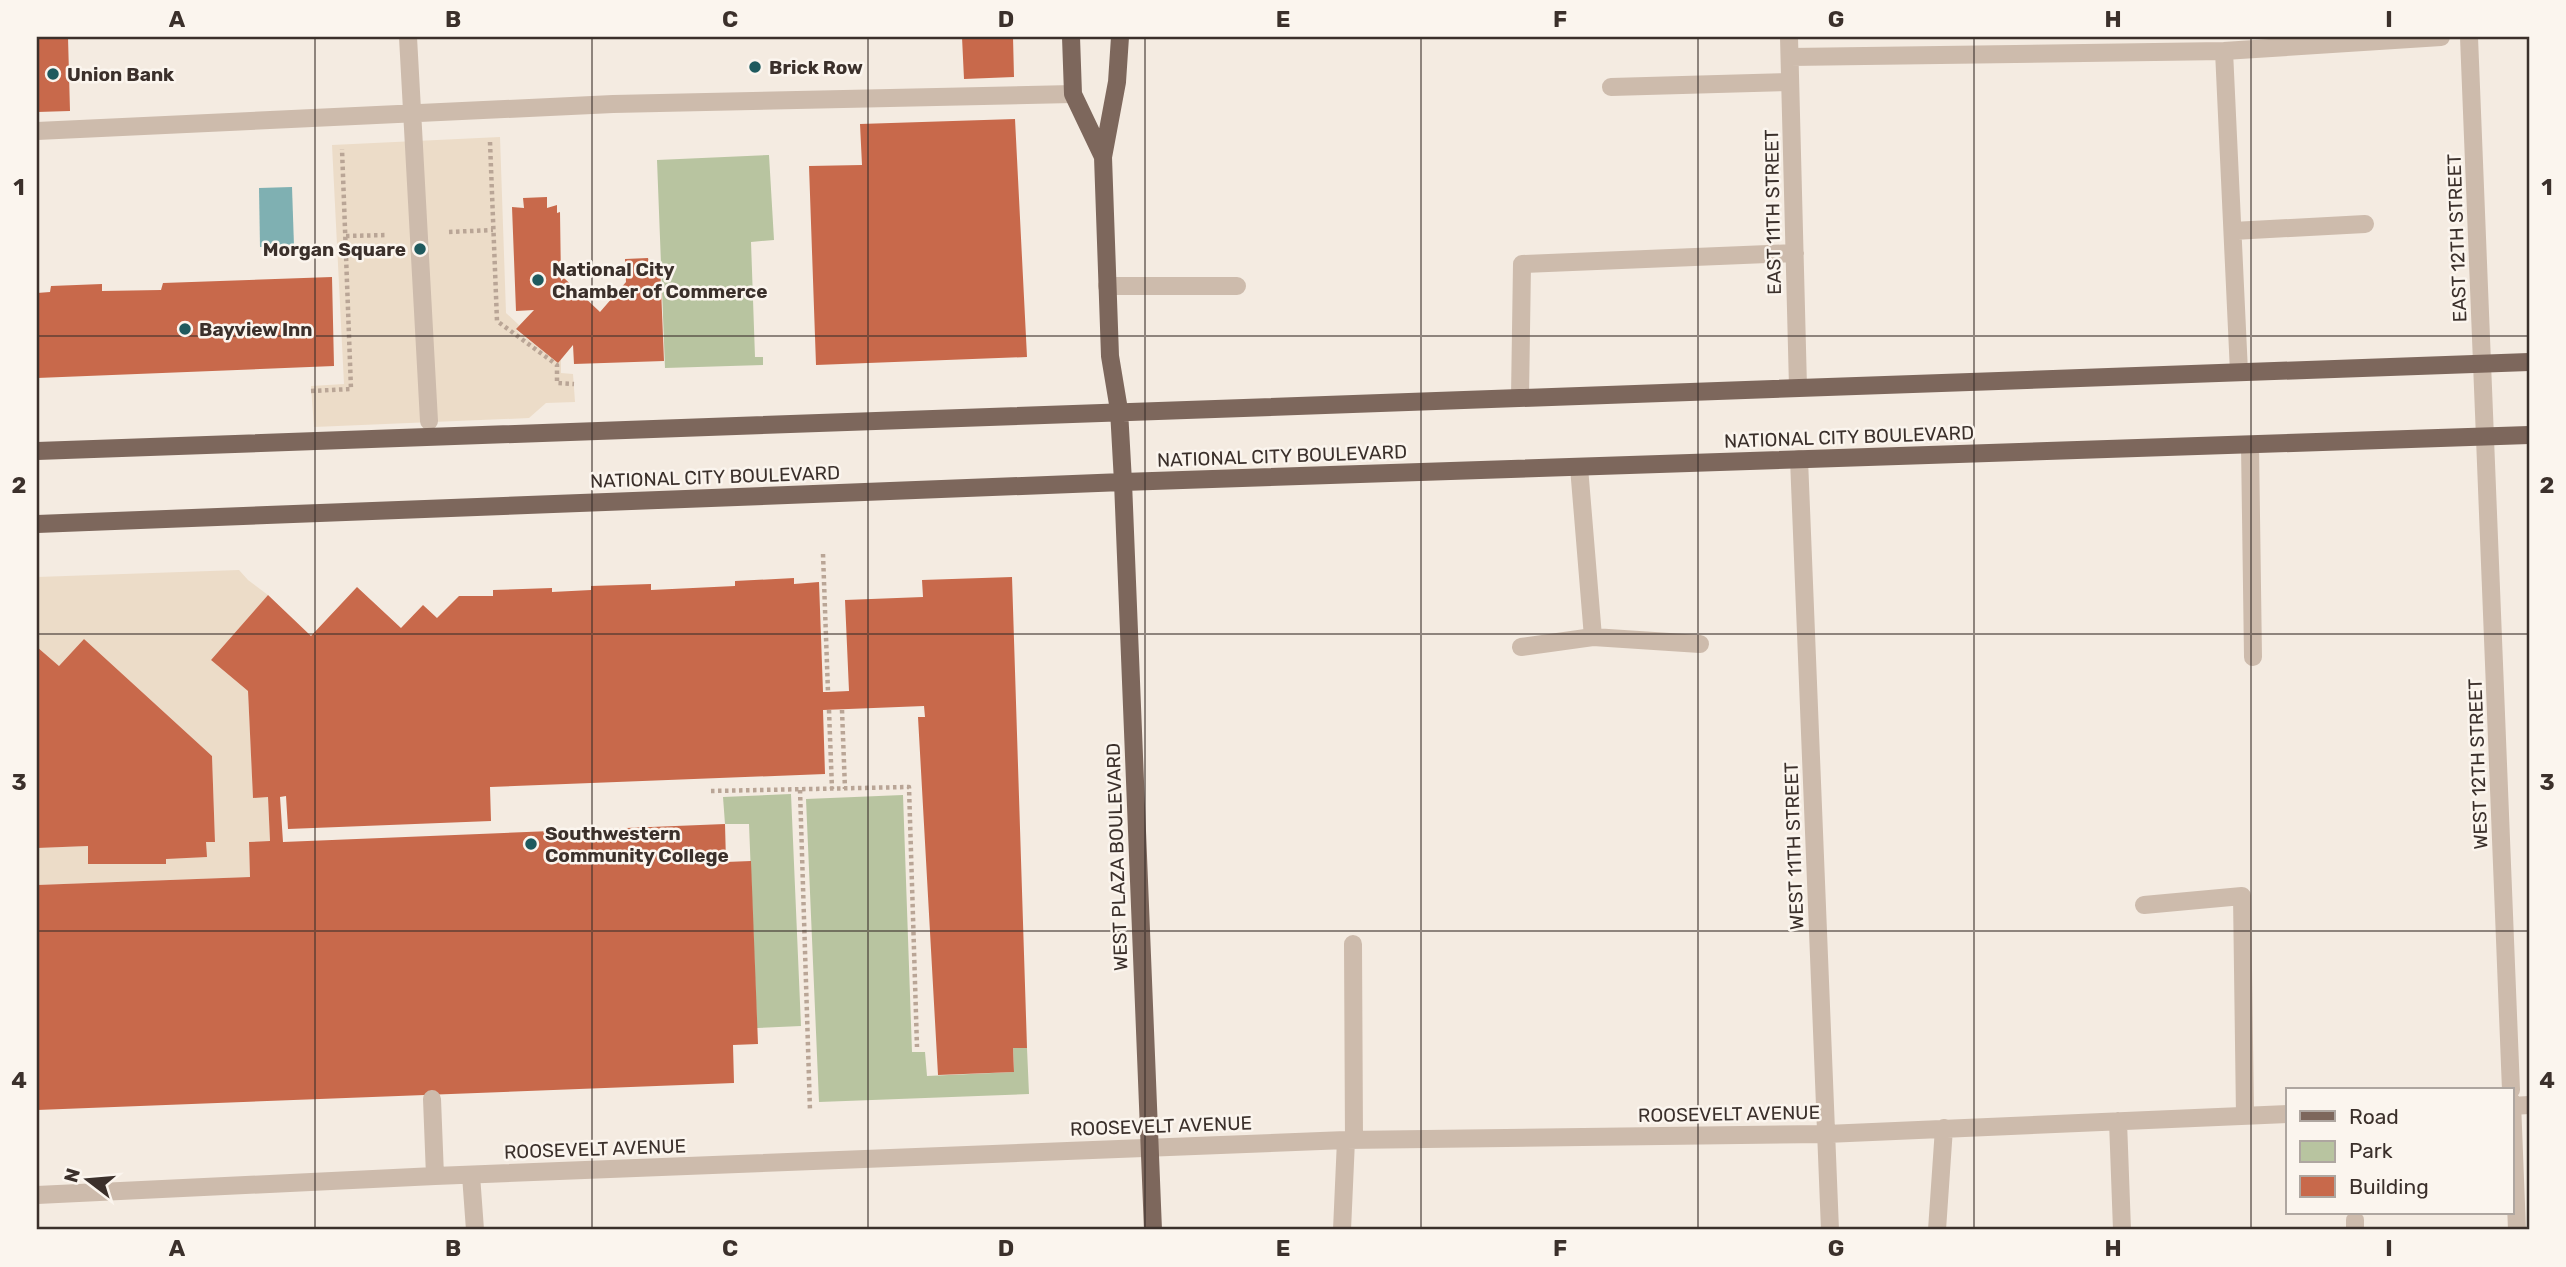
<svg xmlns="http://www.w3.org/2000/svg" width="2566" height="1267" viewBox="0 0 2566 1267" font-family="Rubik,sans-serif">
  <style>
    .green { fill: #b8c4a0 }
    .plaza { fill: #ecdcc8 }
    .water { fill: #7fb0b2 }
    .building { fill: #c8694b }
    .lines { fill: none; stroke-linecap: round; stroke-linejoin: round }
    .path { stroke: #b9a596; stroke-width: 4.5; stroke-dasharray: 3.5 3.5; stroke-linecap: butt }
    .minor { stroke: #cdbbac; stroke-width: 18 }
    .major { stroke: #7d675c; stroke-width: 18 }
    .grid { fill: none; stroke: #3b302b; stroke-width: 2; stroke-opacity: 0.55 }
    .poi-dot { fill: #1f5a5e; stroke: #fbf5ee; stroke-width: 2.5 }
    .labels { text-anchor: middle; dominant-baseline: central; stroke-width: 5; stroke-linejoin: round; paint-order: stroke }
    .poi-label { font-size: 19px; font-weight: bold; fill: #3b302b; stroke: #fbf5ee; text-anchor: start }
    .street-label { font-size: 19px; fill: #3b302b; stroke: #fbf5ee }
    .neatline { fill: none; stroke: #3b302b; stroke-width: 2.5 }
    .grid-label { font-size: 23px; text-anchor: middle; font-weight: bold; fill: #3b302b }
  </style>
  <rect width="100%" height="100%" fill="#f4ebe1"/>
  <path class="green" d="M 769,155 L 774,240 L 751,242 L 755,357 L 763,357 L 763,365 L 665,368 L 657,160 Z
    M 791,794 L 801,1026 L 757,1028 L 749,824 L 725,824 L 723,797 Z
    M 903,795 L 912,1052 L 925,1052 L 927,1076 L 1014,1072 L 1013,1048 L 1027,1048 L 1029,1094 L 819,1102 L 806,799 Z"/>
  <path class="plaza" d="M 500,137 L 506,313 L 519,325 L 516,330 L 557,362 L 561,359 L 561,373 L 573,374 L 575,402 L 546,403 L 529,418 L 314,427 L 311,386 L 344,384 L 332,145 Z
    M 239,570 L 248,580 L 268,595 L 211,660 L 248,691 L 253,797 L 268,797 L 270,841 L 249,842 L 250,877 L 37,885 L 37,848 L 88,846 L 89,864 L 165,864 L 166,859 L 206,842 L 215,841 L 212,756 L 84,639 L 59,666 L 37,647 L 37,577 Z"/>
  <path class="water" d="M 292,187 L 294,246 L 260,247 L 259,188 Z"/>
  <path class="building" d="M 37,37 L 68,37 L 70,111 L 37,112 Z
    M 962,37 L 1013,37 L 1014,77 L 964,79 Z
    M 1015,119 L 1027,357 L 816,365 L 809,166 L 862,165 L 860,124 Z
    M 547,197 L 547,208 L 557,205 L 557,213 L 560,212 L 561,281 L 564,278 L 600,312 L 626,282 L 625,259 L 648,258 L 649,264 L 660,264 L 664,361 L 574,364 L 573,345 L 558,363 L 516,329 L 534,310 L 516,311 L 512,207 L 524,208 L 523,198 Z
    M 332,277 L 334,366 L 37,378 L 37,293 L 50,292 L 51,286 L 102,284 L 102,291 L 161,290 L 163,283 Z
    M 1012,577 L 1027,1048 L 1013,1048 L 1014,1072 L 938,1075 L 918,717 L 925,717 L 924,706 L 823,710 L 825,774 L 490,787 L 491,821 L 288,829 L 286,796 L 280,797 L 283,842 L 725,824 L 726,862 L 751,861 L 758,1044 L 733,1045 L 734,1083 L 37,1110 L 37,885 L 250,877 L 249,842 L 270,841 L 268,797 L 253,798 L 248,691 L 211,660 L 268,595 L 311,636 L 357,587 L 401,628 L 423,605 L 437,618 L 459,596 L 493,596 L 493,590 L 552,588 L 552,592 L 591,590 L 591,586 L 651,584 L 651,590 L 735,586 L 735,581 L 794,578 L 794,584 L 819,582 L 823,692 L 828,692 L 849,691 L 845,600 L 923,597 L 922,580 Z
    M 84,639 L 212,756 L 215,842 L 206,842 L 207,857 L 166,859 L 166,864 L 88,864 L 88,846 L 37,848 L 37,647 L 59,666 Z"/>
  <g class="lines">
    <path class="path" d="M 490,142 L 497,321 L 557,365 L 557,383 L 574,384
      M 449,232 L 493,230
      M 346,236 L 388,235
      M 311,391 L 351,389 L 342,149
      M 823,554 L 828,692
      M 829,710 L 832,789
      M 842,710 L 845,789
      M 800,790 L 810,1111
      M 711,791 L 909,787 L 917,1047"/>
    <path class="minor" d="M 408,37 L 429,421
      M 1789,37 L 1798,387
      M 2469,37 L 2511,1090
      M 2224,51 L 2239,372
      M 1790,57 L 2224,51 L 2441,37
      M 1611,87 L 1790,82
      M 37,131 L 613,104 L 1073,94
      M 2233,231 L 2365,224
      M 1107,286 L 1237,286
      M 1520,397 L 1522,264 L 1795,253
      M 2250,445 L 2253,657
      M 1799,459 L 1830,1230
      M 1593,637 L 1700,644
      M 1521,647 L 1593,637 L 1579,467
      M 2144,905 L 2242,896 L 2245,1116
      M 1353,944 L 1354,1140
      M 432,1099 L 435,1176
      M 2512,1102 L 2517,1230
      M 2512,1106 L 2529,1105
      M 2118,1121 L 2122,1230
      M 471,1175 L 475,1230
      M 37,1195 L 435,1176 L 1346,1140 L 1826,1134 L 2288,1114
      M 2355,1220 L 2355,1230
      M 1342,1230 L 1346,1140
      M 1937,1230 L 1944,1128"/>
    <path class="major" d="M 1071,37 L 1073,94 L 1103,157
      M 1120,37 L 1117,82 L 1103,157 L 1110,356 L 1119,410 L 1123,482 L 1153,1230
      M 37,451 L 2529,362
      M 37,524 L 1123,482 L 2529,435"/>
  </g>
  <path class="grid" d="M 315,37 L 315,1230M 592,37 L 592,1230M 868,37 L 868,1230M 1145,37 L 1145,1230M 1421,37 L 1421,1230M 1698,37 L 1698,1230M 1974,37 L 1974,1230M 2251,37 L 2251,1230M 37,336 L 2529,336M 37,634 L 2529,634M 37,931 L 2529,931"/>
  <g class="poi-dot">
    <circle cx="755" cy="67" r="7"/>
    <circle cx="53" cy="74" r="7"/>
    <circle cx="420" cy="249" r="7"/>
    <circle cx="538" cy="280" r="7"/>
    <circle cx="185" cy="329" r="7"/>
    <circle cx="531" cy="844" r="7"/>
  </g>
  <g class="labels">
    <g class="poi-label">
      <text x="769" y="67">Brick Row</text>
      <text x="67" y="74">Union Bank</text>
      <text x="406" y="249" text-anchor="end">Morgan Square</text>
      <text x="552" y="269">National City<tspan x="552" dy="22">Chamber of Commerce</tspan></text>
      <text x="199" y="329">Bayview Inn</text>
      <text x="545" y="833">Southwestern<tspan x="545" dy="22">Community College</tspan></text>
    </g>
    <g class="street-label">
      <text transform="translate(1773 212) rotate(-91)">EAST 11TH STREET</text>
      <text transform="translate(2457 238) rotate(-92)">EAST 12TH STREET</text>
      <text transform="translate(1849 437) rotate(-2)">NATIONAL CITY BOULEVARD</text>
      <text transform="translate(1282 456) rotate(-2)">NATIONAL CITY BOULEVARD</text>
      <text transform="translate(715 477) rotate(-2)">NATIONAL CITY BOULEVARD</text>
      <text transform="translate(2478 764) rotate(-92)">WEST 12TH STREET</text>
      <text transform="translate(1794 846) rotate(-92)">WEST 11TH STREET</text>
      <text transform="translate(1117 857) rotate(-92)">WEST PLAZA BOULEVARD</text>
      <text transform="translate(1729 1114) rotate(-1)">ROOSEVELT AVENUE</text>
      <text transform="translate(1161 1126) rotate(-2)">ROOSEVELT AVENUE</text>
      <text transform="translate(595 1149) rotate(-2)">ROOSEVELT AVENUE</text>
    </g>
  </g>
  <rect width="2566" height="1267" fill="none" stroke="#fbf5ee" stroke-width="77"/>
  <rect x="2286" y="1088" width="228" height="126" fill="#fbf5ee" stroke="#aea6a0" stroke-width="2"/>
  <rect x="2300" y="1111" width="35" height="10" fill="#7d675c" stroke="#aea6a0" stroke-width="2"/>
  <text x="2349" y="1124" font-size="21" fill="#3b302b">Road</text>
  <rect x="2300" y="1141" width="35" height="21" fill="#b8c4a0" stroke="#aea6a0" stroke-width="2"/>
  <text x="2349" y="1158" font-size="21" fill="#3b302b">Park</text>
  <rect x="2300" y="1176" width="35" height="21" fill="#c8694b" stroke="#aea6a0" stroke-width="2"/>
  <text x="2349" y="1194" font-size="21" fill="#3b302b">Building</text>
  <g transform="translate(88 1180) rotate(286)" stroke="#fbf5ee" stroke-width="5" paint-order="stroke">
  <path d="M0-5L12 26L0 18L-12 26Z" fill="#3b302b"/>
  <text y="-10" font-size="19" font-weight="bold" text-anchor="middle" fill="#3b302b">N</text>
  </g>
  <rect x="38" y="38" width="2490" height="1190" class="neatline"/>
  <g class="grid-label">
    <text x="177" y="27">A</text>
    <text x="453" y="27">B</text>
    <text x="730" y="27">C</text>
    <text x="1006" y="27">D</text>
    <text x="1283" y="27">E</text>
    <text x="1560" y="27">F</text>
    <text x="1836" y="27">G</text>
    <text x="2113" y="27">H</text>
    <text x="2389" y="27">I</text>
    <text x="19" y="195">1</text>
    <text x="2547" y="195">1</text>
    <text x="19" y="493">2</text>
    <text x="2547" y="493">2</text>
    <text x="19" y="790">3</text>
    <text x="2547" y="790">3</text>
    <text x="19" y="1088">4</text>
    <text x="2547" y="1088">4</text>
    <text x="177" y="1256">A</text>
    <text x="453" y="1256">B</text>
    <text x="730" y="1256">C</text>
    <text x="1006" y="1256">D</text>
    <text x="1283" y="1256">E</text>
    <text x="1560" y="1256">F</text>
    <text x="1836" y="1256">G</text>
    <text x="2113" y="1256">H</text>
    <text x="2389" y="1256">I</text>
  </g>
</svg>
